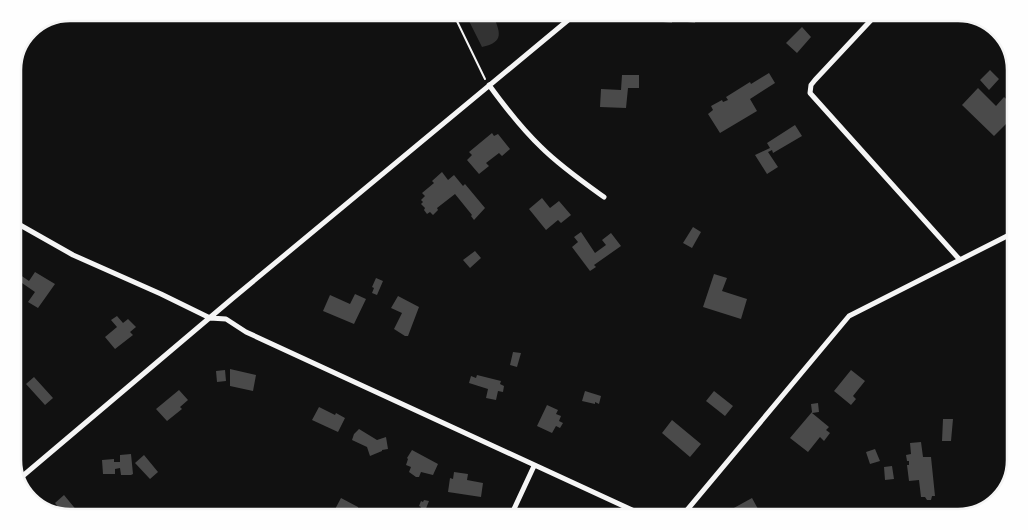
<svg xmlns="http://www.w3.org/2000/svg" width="1028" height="530" viewBox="0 0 1028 530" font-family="Signika,sans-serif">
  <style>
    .water { fill: #333 }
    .building { fill: #4a4a4a }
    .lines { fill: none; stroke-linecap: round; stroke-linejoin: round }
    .path { stroke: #f5f5f5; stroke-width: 2 }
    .minor { stroke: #f5f5f5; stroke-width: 5 }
    .rim { fill: none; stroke: #f5f5f5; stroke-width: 2.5 }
  </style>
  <rect width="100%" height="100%" fill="#111"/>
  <path class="water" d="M 466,15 L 493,15 C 500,32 505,42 482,47 Z"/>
  <path class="building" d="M 664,16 L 681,17 L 696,17 L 695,23 L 672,20 L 672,23 L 663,22 Z
    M 802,27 L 811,37 L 797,53 L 786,43 Z
    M 990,70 L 999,79 L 989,90 L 980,80 Z
    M 769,73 L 775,83 L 750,99 L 757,111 L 720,133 L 708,114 L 713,110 L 711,106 L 722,100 L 723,102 L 728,100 L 726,97 L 750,82 L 751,84 Z
    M 622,75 L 639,75 L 639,88 L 628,88 L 626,108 L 600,107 L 601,89 L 621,90 Z
    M 978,88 L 996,106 L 1004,97 L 1015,107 L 1015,115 L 994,136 L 962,105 Z
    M 795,125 L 802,136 L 773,153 L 772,150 L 768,152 L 778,167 L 767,174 L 755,155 L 770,148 L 767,143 Z
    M 492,133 L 494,136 L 498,134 L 510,149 L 502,156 L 499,153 L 486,163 L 489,166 L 479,174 L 467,160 L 472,155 L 469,152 Z
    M 442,172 L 448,180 L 454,175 L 463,186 L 465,184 L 485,208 L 474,220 L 471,216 L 472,215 L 455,194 L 437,208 L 438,210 L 433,215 L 430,212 L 427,214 L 424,210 L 425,208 L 421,204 L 423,202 L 421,200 L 425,196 L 422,193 L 434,183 L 432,181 Z
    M 542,198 L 550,208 L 559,201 L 571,215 L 561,223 L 558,220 L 546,230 L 529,209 Z
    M 693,227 L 701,232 L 692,248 L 683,243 Z
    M 581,232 L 595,253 L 606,245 L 602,240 L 611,233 L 621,246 L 594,265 L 596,267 L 590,271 L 572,247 L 578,242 L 574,237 Z
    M 475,251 L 481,258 L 470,268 L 463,260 Z
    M 13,270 L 29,281 L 35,272 L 55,284 L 38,308 L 28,302 L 35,292 L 22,283 L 17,291 L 13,288 Z
    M 714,274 L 727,278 L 722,291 L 747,299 L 741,319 L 703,307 Z
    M 376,278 L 383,281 L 377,295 L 372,293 L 374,288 L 372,287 Z
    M 355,294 L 366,299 L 354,324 L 323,311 L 330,295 L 350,304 Z
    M 398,296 L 419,307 L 408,336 L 405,336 L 394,329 L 402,313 L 391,308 Z
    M 117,316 L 123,323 L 128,319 L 136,327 L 130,332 L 133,335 L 115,349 L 105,337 L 117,327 L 111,320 Z
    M 513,352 L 521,353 L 517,367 L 510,365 Z
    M 230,369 L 256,375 L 253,391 L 230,386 Z
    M 225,370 L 226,381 L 217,382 L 216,371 Z
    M 851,370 L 865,381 L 853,396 L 856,399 L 851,405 L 834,391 Z
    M 477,375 L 501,381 L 500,384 L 504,386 L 503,392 L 498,391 L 496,400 L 486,398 L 488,389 L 469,383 L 471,376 L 476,378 Z
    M 34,377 L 53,398 L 45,405 L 26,384 Z
    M 179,390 L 188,400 L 180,407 L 182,409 L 167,421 L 156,409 Z
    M 585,391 L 601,396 L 599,404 L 595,402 L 595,404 L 582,401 Z
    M 714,391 L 733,406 L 725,416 L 706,401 Z
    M 818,403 L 819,412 L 812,413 L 829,427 L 826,430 L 830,433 L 824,441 L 820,437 L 808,452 L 790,438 L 812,412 L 811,404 Z
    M 547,405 L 558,410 L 556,414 L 561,416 L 559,421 L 563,423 L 560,428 L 556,426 L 552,433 L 537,426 Z
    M 319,407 L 335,415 L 336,413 L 345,418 L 338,432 L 312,420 Z
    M 943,419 L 953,419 L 951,441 L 942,441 Z
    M 672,420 L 701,444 L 690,457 L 662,433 Z
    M 359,429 L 377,440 L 386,437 L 388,449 L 382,450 L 382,451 L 370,456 L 367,447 L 352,440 L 354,434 Z
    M 921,442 L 923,457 L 931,457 L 935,496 L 932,496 L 931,500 L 927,500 L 925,497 L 921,497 L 919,480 L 909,481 L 907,465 L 909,465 L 909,461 L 907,461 L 906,455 L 911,454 L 910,443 Z
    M 875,449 L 880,461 L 870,464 L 866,452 Z
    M 412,450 L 438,464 L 433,475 L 421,472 L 419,477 L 416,477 L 409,472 L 411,467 L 406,465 L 408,459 L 407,458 Z
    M 131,454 L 133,474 L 131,475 L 121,475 L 120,468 L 115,469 L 115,474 L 103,474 L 102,460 L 114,459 L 114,462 L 120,462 L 120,455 Z
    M 144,455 L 158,472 L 150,479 L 135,463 Z
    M 892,466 L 894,479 L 885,480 L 884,467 Z
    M 454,472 L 468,474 L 467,480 L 483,483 L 481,497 L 448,492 L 450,478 L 453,479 Z
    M 64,495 L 78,512 L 52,511 L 58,507 L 55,503 Z
    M 341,498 L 358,507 L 359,512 L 362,514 L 333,513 Z
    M 752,498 L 758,509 L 745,516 L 736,516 L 732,509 Z
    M 424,500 L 429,501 L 425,511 L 420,509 L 421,507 L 419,506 L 421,501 L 423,502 Z"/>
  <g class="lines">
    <path class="path" d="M 454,15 L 485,79"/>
    <path class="minor" d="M 873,18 L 815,80 L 811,85 L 810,93 L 960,260
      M 489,85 C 505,107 521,128 541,147 C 560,166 583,182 604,197
      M 13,221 L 73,255 L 161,294 L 210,318 L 226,319 L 246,332 L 643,515
      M 18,480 L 233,298 L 573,16
      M 509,515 L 514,509 L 534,466
      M 682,516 L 849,316 L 1013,233"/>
  </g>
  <path d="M0 0H1028V530H0ZM70 21H958A49 49 0 0 1 1007 70V460A49 49 0 0 1 958 509H70A49 49 0 0 1 21 460V70A49 49 0 0 1 70 21Z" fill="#fefefe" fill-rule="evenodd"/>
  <path class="rim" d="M70 21H958A49 49 0 0 1 1007 70V460A49 49 0 0 1 958 509H70A49 49 0 0 1 21 460V70A49 49 0 0 1 70 21Z"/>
</svg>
